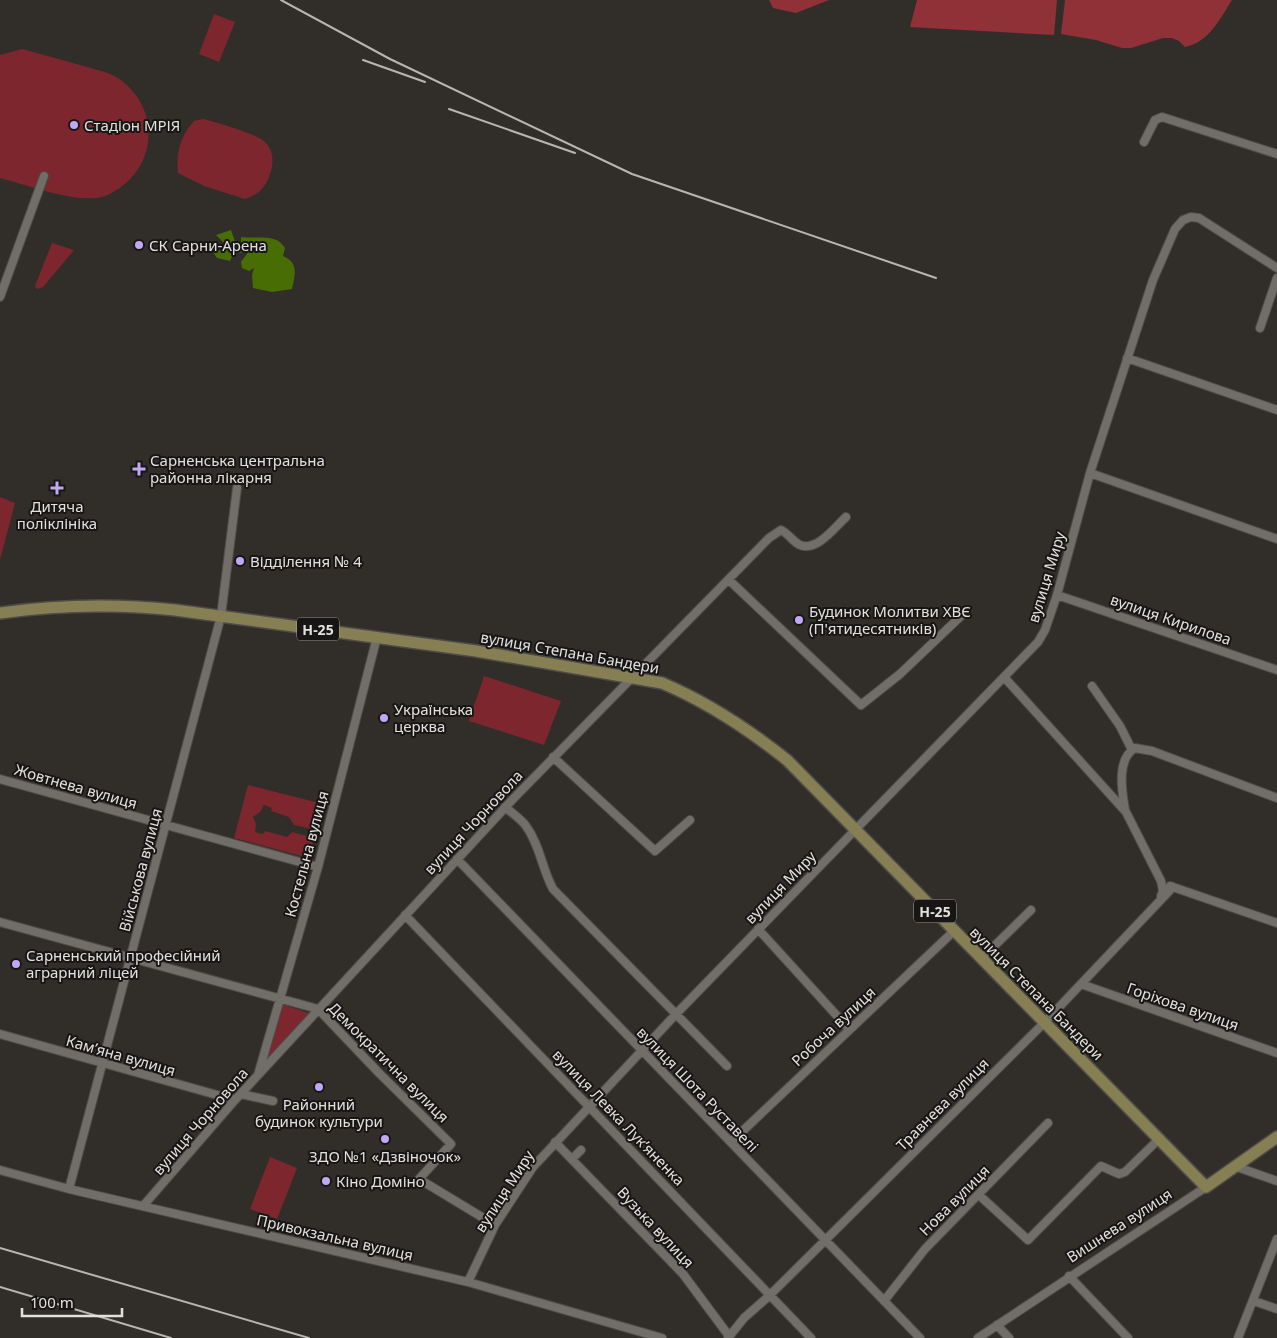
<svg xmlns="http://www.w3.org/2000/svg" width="1277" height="1338" viewBox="0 0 1277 1338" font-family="'Noto Sans',sans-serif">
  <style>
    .green { fill: #7e262d }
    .forest { fill: #903138 }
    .water { fill: #486d04 }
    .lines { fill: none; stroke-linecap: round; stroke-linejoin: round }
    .minor-casing { stroke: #4e4b48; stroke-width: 10 }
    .primary-casing { stroke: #4e4b48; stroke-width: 14 }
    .minor { stroke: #716d69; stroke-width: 8 }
    .primary { stroke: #867f53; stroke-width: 11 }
    .rail { stroke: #b8b5b2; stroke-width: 2 }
    .poi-dot { fill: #bfa9f4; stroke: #181615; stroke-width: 2 }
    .labels { text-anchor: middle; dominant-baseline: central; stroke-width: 4; stroke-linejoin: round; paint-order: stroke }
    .shield { fill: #181615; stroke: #a6a4a2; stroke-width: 1 }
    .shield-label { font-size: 14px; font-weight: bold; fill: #e3e1de }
    .poi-label { font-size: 15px; fill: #e3e1de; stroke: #181615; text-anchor: start }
    .street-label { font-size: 15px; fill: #e3e1de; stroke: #181615 }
  </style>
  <rect width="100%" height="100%" fill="#312e2a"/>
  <path class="green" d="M 214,14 L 235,22 L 219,62 L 199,54 Z
    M 22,49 C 44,55 66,61 87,67 C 97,70 108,72 116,77 C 155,101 160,153 126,183 C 117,190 108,197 96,198 C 68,201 28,185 0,178 L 0,55 Z
    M 203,119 C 216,122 257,134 265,142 C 279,155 271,181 259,192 C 255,195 249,197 245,199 L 204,186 L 178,173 C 176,152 180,137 194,121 Z
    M 52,243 L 74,250 L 43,287 L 37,289 L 35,286 Z
    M 0,497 L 15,503 L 0,560 Z
    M 484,676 L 561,701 L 544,745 L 469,721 Z
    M 248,785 L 323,804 L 317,830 L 294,825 L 289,817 L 271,811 L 272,808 L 264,805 L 260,812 L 253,817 L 256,824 L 255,832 L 263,834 L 265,831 L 287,837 L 292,832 L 314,838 L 309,858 L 234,838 Z
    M 282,1004 L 311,1014 L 262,1067 Z
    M 270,1157 L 297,1168 L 277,1219 L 250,1209 Z"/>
  <path class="forest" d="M 769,0 L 829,0 L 796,13 L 773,8 Z
    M 917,0 L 1057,0 L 1054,35 L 910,27 Z
    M 1065,0 L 1232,0 C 1220,19 1209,42 1185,47 L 1179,41 L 1172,38 L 1163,38 L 1131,48 L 1122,48 L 1096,40 L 1061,34 Z"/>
  <path class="water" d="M 231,230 L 237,247 L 244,250 L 241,244 L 241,237 C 257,239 277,233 285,248 L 283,256 C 299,263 295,274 292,289 L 272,292 L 253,288 L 252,275 L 254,268 L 249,271 L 242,268 L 241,262 L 249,251 L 233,254 L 230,261 L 217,258 L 213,252 L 221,250 L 224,243 L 216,235 Z"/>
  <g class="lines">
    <g class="minor-casing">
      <path id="minor" d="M 1144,142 L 1155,120 L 1162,117 L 1277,154
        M 0,297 L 44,176
        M 1260,328 L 1277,278
        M 1127,358 L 1277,410
        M 1090,473 L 1277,539
        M 729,580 L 861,705 L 900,674 L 962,615
        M 1057,595 L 1277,670
        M 1004,677 L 1126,812 L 1161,881 L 1163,891 L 1161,896
        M 1092,686 L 1120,726 L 1132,750
        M 553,757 L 655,851 L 690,820
        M 0,779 L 318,867
        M 505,807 C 512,813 521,819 526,826 C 540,845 542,869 553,889 L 727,1066
        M 1125,810 C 1122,792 1116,759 1135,748 L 1152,751 L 1277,798
        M 457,859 L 920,1338
        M 1170,886 L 1277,923
        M 405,915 L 811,1338
        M 0,922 L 318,1009 L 379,1073 L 451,1144 L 419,1179 L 495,1225
        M 758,929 L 849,1029
        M 981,959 L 1031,910
        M 1081,984 L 1277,1053
        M 0,1034 L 235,1100
        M 258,1075 L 318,867 L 377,637
        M 241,1094 L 273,1101
        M 555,1142 L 683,1274 L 729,1336
        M 731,1142 L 954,931
        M 572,1159 L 581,1150
        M 1237,1167 L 1277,1181
        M 0,1170 L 69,1189 L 468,1282 L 662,1338
        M 69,1189 L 221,616 L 237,488
        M 979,1195 L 1028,1240 L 1101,1166 L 1119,1174 L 1125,1172 L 1159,1139
        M 143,1206 L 235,1100 L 513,799 L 769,538 L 781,530 C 789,534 793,542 800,545 C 817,552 835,527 846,517
        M 1069,1276 L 1128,1338
        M 468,1282 L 495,1225 L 533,1167 L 677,1013 L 1038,642 L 1045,630 L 1057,595 L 1090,473 L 1153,280 L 1175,229 L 1183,220 L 1191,217 L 1199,218 L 1277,268
        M 884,1301 L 925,1249 L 1048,1123
        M 1254,1301 L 1277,1309
        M 997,1325 L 1009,1338
        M 728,1338 L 744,1318 L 770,1295 L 1044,1023 L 1173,887
        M 978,1338 L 1206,1187
        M 1238,1338 L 1277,1239"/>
    </g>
    <g class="primary-casing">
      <path id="primary" d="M 0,613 C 58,605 117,604 175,610 L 476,651 L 662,683 C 707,702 748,729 787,760 L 1206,1187 L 1277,1137"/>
    </g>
    <use href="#minor" class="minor"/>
    <use href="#primary" class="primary"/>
    <path class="rail" d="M 281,0 L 390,59 L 632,174 L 936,278
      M 363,60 L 425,82
      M 449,109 L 575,153
      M 0,1248 L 309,1338
      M 0,1287 L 171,1338"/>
  </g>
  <g class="poi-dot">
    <circle cx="74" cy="125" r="5"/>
    <circle cx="139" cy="245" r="5"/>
    <path d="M136.5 461.5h5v5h5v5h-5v5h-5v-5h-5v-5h5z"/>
    <path d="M54.5 480.5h5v5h5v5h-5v5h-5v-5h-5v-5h5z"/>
    <circle cx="240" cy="561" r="5"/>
    <circle cx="799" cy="620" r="5"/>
    <circle cx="384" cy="718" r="5"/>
    <circle cx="16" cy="964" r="5"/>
    <circle cx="319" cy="1087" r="5"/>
    <circle cx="385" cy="1139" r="5"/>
    <circle cx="326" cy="1181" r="5"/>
  </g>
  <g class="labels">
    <g class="shield">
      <rect x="297" y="617.5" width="42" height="23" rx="4"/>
      <rect x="914" y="899.5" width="42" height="23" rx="4"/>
    </g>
    <g class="shield-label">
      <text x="318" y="629">Н-25</text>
      <text x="935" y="911">Н-25</text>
    </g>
    <g class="poi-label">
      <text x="84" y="125">Стадіон МРІЯ</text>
      <text x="149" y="245">СК Сарни-Арена</text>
      <text x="150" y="460">Сарненська центральна<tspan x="150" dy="17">районна лікарня</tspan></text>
      <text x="57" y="506" text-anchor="middle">Дитяча<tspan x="57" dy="17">поліклініка</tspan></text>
      <text x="250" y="561">Відділення № 4</text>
      <text x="809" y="611">Будинок Молитви ХВЄ<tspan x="809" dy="17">(П'ятидесятників)</tspan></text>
      <text x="394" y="709">Українська<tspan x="394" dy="17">церква</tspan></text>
      <text x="26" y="955">Сарненський професійний<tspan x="26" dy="17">аграрний ліцей</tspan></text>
      <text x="319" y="1104" text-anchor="middle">Районний<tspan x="319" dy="17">будинок культури</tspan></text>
      <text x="385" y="1156" text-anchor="middle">ЗДО №1 «Дзвіночок»</text>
      <text x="336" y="1181">Кіно Доміно</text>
    </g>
    <g class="street-label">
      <text transform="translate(1046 577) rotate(-73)">вулиця Миру</text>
      <text transform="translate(1171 619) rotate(19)">вулиця Кирилова</text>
      <text transform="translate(570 652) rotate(10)">вулиця Степана Бандери</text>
      <text transform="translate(76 786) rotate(16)">Жовтнева вулиця</text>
      <text transform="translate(473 822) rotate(-47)">вулиця Чорновола</text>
      <text transform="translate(306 854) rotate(-75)">Костельна вулиця</text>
      <text transform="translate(140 870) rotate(-75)">Військова вулиця</text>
      <text transform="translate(780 887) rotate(-46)">вулиця Миру</text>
      <text transform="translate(1037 993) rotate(45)">вулиця Степана Бандери</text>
      <text transform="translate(1183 1006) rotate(19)">Горіхова вулиця</text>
      <text transform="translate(833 1026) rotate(-43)">Робоча вулиця</text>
      <text transform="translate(121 1055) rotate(16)">Камʼяна вулиця</text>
      <text transform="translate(389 1062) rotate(45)">Демократична вулиця</text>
      <text transform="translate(698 1089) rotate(46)">вулиця Шота Руставелі</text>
      <text transform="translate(942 1104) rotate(-45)">Травнева вулиця</text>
      <text transform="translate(619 1117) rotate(46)">вулиця Левка Лукʼяненка</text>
      <text transform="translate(200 1121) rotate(-49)">вулиця Чорновола</text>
      <text transform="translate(504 1191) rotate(-57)">вулиця Миру</text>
      <text transform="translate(954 1200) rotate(-45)">Нова вулиця</text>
      <text transform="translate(1119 1225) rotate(-33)">Вишнева вулиця</text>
      <text transform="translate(656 1227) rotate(47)">Вузька вулиця</text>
      <text transform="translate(335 1237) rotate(13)">Привокзальна вулиця</text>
    </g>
  </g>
  <path d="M22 1308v8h100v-8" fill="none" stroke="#e3e1de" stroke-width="2.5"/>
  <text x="30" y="1308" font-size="15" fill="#e3e1de" stroke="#181615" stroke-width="4" paint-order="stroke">100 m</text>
</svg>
